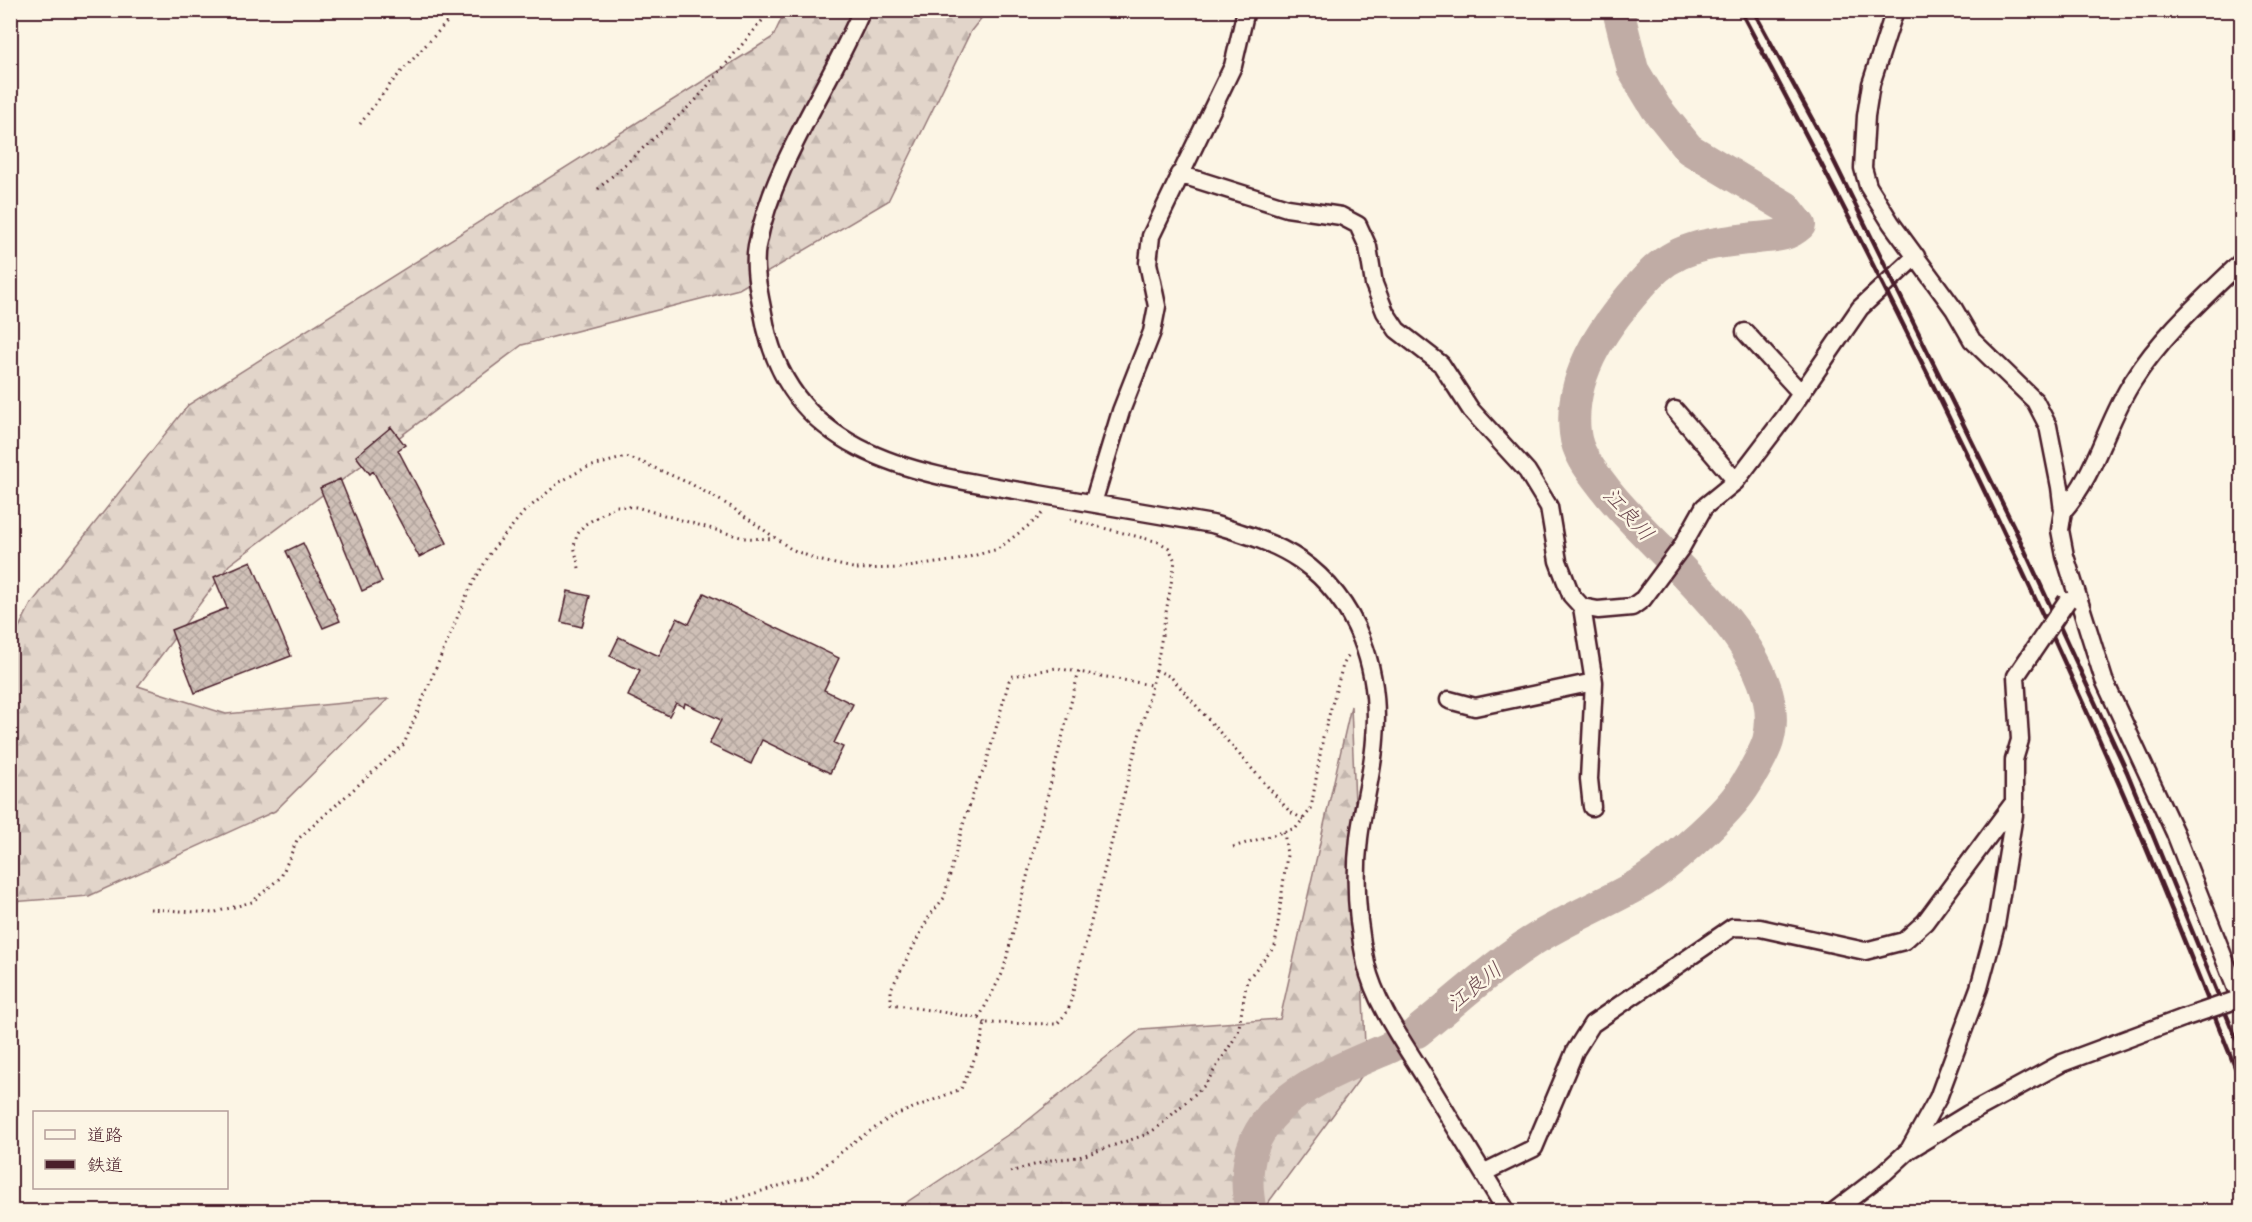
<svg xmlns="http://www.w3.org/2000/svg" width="2252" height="1222" viewBox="0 0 2252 1222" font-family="Itim,'Klee One',sans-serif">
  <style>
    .forest { fill: url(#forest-firs); stroke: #967a7a; stroke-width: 1.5 }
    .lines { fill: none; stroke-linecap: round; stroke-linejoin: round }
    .river { stroke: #c0aca5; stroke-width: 32 }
    .building { fill: url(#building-cross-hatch); stroke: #4a1f2b; stroke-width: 1.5 }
    .minor-casing { stroke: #4a1f2b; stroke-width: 21 }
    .path { stroke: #4a1f2b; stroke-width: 3; stroke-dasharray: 1.5 4.5; stroke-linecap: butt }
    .minor { stroke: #fcf5e5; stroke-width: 16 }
    .rail { stroke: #4a1f2b; stroke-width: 4.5 }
    .minor-bridge-casing { stroke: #4a1f2b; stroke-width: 21; stroke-linecap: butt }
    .minor-bridge { stroke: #fcf5e5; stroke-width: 16 }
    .labels { text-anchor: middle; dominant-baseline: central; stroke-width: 5; stroke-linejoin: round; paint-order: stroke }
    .water-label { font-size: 21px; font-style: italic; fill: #6d4950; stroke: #fcf5e5 }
  </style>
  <defs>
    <pattern id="forest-firs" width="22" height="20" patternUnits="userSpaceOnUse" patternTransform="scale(1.5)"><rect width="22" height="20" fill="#e2d5ca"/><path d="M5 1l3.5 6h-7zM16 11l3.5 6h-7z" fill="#c3b6ae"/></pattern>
    <pattern id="building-cross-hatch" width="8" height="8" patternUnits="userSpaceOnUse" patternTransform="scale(1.5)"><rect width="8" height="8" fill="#cfc0b7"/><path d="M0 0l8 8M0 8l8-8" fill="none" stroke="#b3a59e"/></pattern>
  </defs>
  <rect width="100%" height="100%" fill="#fcf5e5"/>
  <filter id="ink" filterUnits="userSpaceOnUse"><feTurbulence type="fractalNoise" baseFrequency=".0167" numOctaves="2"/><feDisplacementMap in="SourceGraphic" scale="12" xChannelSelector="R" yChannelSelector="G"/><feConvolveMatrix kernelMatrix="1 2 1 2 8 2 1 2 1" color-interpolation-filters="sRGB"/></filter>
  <g filter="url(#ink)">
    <path class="forest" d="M 785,11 L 987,11 L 971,31 L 888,201 L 739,289 L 522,345 L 229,565 L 138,686 L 226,714 L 388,699 L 275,811 L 89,896 L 11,902 L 10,645 L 31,604 L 188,405 L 773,37 Z
      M 1351,706 L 1366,1070 L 1262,1211 L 892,1212 L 1021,1126 L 1141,1029 L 1280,1019 Z"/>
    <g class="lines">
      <path class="river" d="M 1417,1032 C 1452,1004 1486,972 1523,947 C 1559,922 1601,906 1639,884 C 1665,869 1722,818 1740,793 C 1748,782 1764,754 1768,741 C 1793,652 1653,552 1606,490 C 1594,474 1577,455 1575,433 C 1568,372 1609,319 1648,277 C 1677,244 1716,243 1757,238 C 1774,236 1787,237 1800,225 L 1786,207 L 1689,149 L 1656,108 L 1633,70 L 1618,10
        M 1251,1212 C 1229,1109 1314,1080 1391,1047"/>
    </g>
    <path class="building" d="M 391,427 L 405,445 L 398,450 L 447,543 L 419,557 L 373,471 L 370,474 L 356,456 Z
      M 340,479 L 382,582 L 362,591 L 320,488 Z
      M 303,543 L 340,621 L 323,628 L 286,551 Z
      M 251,561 L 291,656 L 195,693 L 171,630 L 227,608 L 214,577 Z
      M 568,591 L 590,596 L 582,627 L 561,622 Z
      M 704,593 L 839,658 L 824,690 L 853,704 L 834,743 L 843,747 L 830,773 L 762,740 L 751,764 L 709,744 L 721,720 L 685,703 L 684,707 L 676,703 L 669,716 L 628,696 L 640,670 L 610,656 L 619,637 L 659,656 L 677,618 L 689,624 Z"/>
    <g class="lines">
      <g class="minor-casing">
        <path id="minor" d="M 862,10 C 829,88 773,163 757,246 C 753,267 759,293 763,313 C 787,458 918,474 1038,494 C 1096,504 1154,514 1212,524 C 1242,533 1274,542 1300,560 C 1358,601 1381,670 1375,739 C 1373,772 1363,805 1359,838 C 1354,880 1357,922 1366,964 C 1375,1003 1403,1042 1424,1076 C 1451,1121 1479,1166 1507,1212
          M 1895,10 L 1871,84 L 1866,116 L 1863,168 L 1868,186 L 1891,223 L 1954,309 L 1972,340 L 2035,401 L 2048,426 L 2060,487 L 2063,511 L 2060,530 L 2065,556 L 2104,680 L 2175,833 L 2240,999
          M 1179,174 L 1287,208 L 1341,216 L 1358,225 L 1368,247 L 1374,284 L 1385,312 L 1397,330 L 1441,364 L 1471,410 L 1527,471 L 1549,507 L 1558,561 L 1571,595 L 1582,607 L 1598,610 L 1632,607 L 1643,599 L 1681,548 L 1704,507 L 1736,481 L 1787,414 L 1860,308 L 1916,256
          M 1745,332 L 1801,393
          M 1675,410 L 1736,481
          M 1093,503 L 1121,411 L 1152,332 L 1157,306 L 1148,263 L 1151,236 L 1233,66 L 1246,10
          M 2063,511 C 2097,473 2106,422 2133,381 C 2161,336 2204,298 2242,261
          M 1582,607 L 1594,682 L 1589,779 L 1592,807
          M 1449,700 L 1475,707 L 1594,682
          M 1909,1150 L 1938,1098 L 1979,988 L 1996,925 L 2014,815 L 2014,760 L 2020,740 L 2016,676 L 2031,654
          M 1483,1173 L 1534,1148 L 1575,1051 L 1592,1024 L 1733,927 L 1760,928 L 1865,951 L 1904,941 L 1925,922 L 2014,802
          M 1833,1212 L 1884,1173 L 1909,1150 L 1968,1114 L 2062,1063 L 2183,1018"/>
      </g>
      <path class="path" d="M 360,124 L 392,82 L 458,10
        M 598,189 L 695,101 L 771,10
        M 579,568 L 574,546 L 577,535 L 584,525 L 616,506 L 636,507 L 744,538 L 774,539
        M 1156,670 L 1171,677 L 1290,812 L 1305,820
        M 1233,847 L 1296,828 L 1311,809 L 1323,737 L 1343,665 L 1349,655
        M 150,909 L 212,913 L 252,902 L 281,877 L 297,840 L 404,744 L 468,592 L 492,550 L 524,512 L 560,482 L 585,468 L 626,457 L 639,461 L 691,484 L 730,506 L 791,549 L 818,560 L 857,569 L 901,568 L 958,560 L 998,549 L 1037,519 L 1044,511
        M 979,1018 L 1003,972 L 1079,671
        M 985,1023 L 979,1018 L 891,1004 L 891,989 L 930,915 L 944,898 L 962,828 L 977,783 L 985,768 L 1009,681 L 1013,676 L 1056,668 L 1151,685
        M 1010,1172 L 1051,1160 L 1079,1157 L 1145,1135 L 1157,1128 L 1205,1085 L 1238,1033 L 1247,980 L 1275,946 L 1287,855 L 1284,831
        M 692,1212 L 812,1176 L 855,1141 L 893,1116 L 961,1089 L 980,1046 L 985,1023 L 1057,1024 L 1068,1011 L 1156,670 L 1175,561 L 1169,548 L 1159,542 L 1072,520 L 1068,516"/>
      <use href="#minor" class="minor"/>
      <path class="rail" d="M 1740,10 C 1874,260 2001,516 2115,775 C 2160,877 2200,981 2242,1084
        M 1753,10 L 1824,141 L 2013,525 L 2127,772 L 2242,1053"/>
      <g class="minor-bridge-casing">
        <path id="minor-bridge" d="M 2031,654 L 2067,601
          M 2183,1018 L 2233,1001"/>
      </g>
      <use href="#minor-bridge" class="minor-bridge"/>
    </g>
  </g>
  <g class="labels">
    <g class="water-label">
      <text transform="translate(1629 514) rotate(48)">江良川</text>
      <text transform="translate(1474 986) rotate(-39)">江良川</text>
    </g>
  </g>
  <rect width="2252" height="1222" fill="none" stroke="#fcf5e5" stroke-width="36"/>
  <rect x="18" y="18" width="2216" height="1186" fill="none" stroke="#4a1f2b" stroke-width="2" filter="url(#ink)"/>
  <rect x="33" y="1111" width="195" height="78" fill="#fcf5e5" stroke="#b59f9b" stroke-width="1.5"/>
  <rect x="45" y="1130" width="30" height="9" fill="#fcf5e5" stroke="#b59f9b" stroke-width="1.5"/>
  <text x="87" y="1141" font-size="18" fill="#4a1f2b">道路</text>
  <rect x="45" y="1160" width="30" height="9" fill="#4a1f2b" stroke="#b59f9b" stroke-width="1.5"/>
  <text x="87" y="1171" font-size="18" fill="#4a1f2b">鉄道</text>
</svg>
